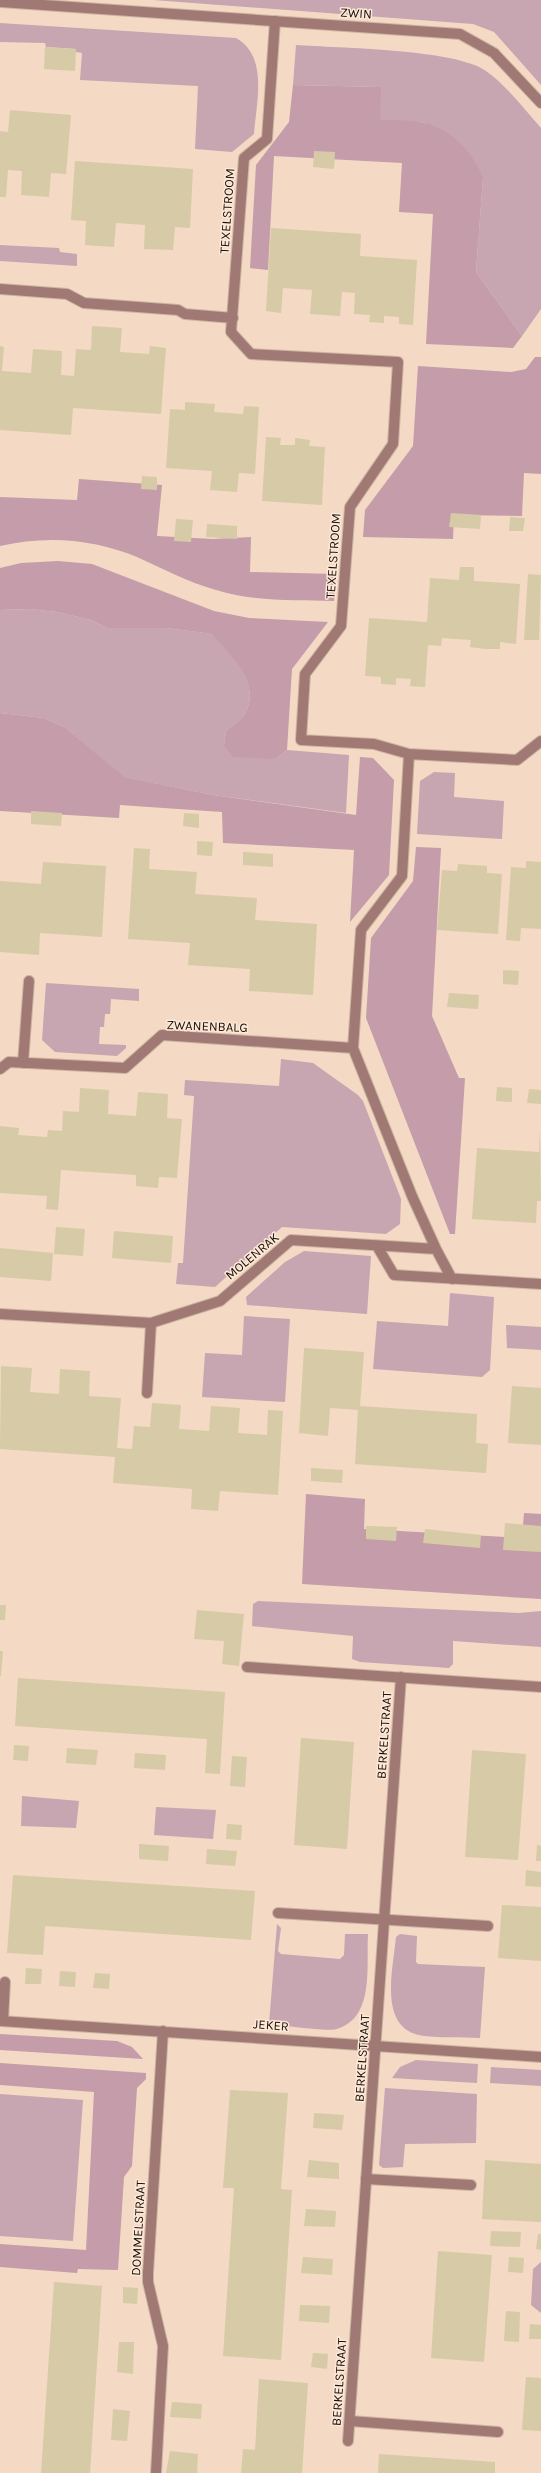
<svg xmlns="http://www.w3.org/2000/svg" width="541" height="2473" viewBox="0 0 541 2473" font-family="Karla,sans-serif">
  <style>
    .green { fill: #c7a6b1 }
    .forest { fill: #c49caa }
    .building { fill: #d6cba6 }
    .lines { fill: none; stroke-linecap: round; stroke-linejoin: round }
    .service-casing { stroke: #cdb5a3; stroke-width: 12 }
    .minor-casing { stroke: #cdb5a3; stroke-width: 12 }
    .tertiary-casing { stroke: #cdb5a3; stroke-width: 12 }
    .service { stroke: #a07974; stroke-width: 10 }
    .minor { stroke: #a07974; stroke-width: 10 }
    .tertiary { stroke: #a07974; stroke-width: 10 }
    .labels { text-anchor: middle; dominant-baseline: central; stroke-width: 3; stroke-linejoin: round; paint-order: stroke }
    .street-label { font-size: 13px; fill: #1a110a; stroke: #fee8d7 }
  </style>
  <rect width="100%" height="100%" fill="#f4d9c4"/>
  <path class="green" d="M 153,0 L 541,0 L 541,85 L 494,32 L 473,24 Z
    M 0,23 L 236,38 C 269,56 256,104 254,134 L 232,152 L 195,149 L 198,86 L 80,80 L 82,53 L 76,52 L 76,49 L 46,47 L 45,43 L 0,42 Z
    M 296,45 C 338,48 456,49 486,71 C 507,86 524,109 541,128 L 541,309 L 522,336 L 476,272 L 483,178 L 425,123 L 380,119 L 380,87 L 293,85 Z
    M 0,245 L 59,248 L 60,252 L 77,254 L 77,266 L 0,261 Z
    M 30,609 L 57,612 L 91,620 L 107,628 L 167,628 L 213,634 C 230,656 262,681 245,714 C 241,720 231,726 226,731 L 224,745 L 275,759 L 287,750 L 349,755 L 346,813 L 213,795 L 123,777 L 66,728 L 44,718 L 0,713 L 0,610 Z
    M 434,772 L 455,773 L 454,797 L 504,801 L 502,839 L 417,834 L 420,781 Z
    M 46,983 L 139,989 L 139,1001 L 111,999 L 110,1014 L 105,1014 L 104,1027 L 100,1027 L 99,1044 L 126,1045 L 126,1048 L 117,1056 L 55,1052 L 42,1040 Z
    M 281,1059 L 313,1063 L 358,1095 L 363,1101 L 401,1199 L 400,1224 L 386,1234 L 282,1227 L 215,1287 L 176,1284 L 178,1263 L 183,1263 L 194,1096 L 184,1095 L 185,1080 L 279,1086 Z
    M 304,1251 L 371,1256 L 367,1314 L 247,1305 L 246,1297 L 285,1262 Z
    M 450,1293 L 494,1297 L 490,1370 L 482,1377 L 373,1369 L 377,1321 L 448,1326 Z
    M 244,1316 L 290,1319 L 285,1402 L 202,1397 L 205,1353 L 242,1355 Z
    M 506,1325 L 541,1327 L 541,1350 L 507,1348 Z
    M 258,1601 L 519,1613 L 541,1611 L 541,1647 L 453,1641 L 453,1664 L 449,1668 L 360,1662 L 352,1659 L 353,1636 L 252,1626 L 253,1604 Z
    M 22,1796 L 79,1801 L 76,1828 L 21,1826 Z
    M 156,1807 L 216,1810 L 213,1839 L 154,1835 Z
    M 277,1924 L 281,1928 L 278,1951 L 281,1954 L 340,1959 L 344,1955 L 345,1934 L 368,1934 C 366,1966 375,2017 337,2029 C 327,2032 283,2025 269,2024 Z
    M 400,1934 L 417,1936 L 416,1962 L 418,1964 L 485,1967 L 480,2038 C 461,2037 442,2038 424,2036 C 377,2030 393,1970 396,1937 Z
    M 416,2060 L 478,2064 L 477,2083 L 392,2078 L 400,2067 Z
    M 491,2067 L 541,2070 L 541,2086 L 490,2083 Z
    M 385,2088 L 477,2094 L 476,2143 L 405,2144 L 403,2167 L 383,2168 L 379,2165 Z
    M 0,2094 L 83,2100 L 73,2241 L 0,2236 Z
    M 541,2262 L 541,2313 L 531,2305 L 533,2269 Z"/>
  <path class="forest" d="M 293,85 L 381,87 L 380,119 C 394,120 410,120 424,123 C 450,128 474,153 483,178 L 476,272 L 522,336 L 513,348 L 426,344 L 433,214 L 399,212 L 402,163 L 274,156 L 268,270 L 250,268 L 256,165 L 289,122 Z
    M 535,357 L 541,357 L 541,474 L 524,473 L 522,516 L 454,515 L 453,539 L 363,537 L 365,510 L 413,446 L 418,366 L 511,372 L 526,369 Z
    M 79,479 L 162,485 L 157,536 L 213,539 L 251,537 L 250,572 L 336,574 L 334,601 C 295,600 254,602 216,590 C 188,582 163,569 137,557 C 94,539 46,535 0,546 L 0,497 L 77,500 Z
    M 58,561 L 92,564 L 214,611 L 249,618 L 328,622 L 292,669 L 287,750 L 275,759 L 233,757 L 224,745 L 226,731 C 231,726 241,720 245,714 C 262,682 230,656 212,634 L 167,628 L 107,628 L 91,620 L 57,612 L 30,609 L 0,610 L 0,568 L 21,563 Z
    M 0,713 L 44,718 L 66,728 L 124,777 L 213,795 L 356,815 L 360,757 L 373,758 L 394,780 L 389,875 L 350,922 L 354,850 L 223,843 L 222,812 L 120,805 L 119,818 L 0,811 Z
    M 416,847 L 441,848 L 432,1016 L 459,1078 L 465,1078 L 455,1234 L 450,1234 L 366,1018 L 371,938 L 413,881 Z
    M 306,1494 L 365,1499 L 364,1529 L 522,1538 L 524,1513 L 541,1514 L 541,1599 L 302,1584 Z
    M 0,2034 L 117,2041 L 132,2047 L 143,2059 L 0,2050 Z
    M 0,2063 L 146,2073 L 146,2079 L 137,2088 L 132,2166 L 124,2177 L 118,2270 L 78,2269 L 77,2273 L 0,2267 L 0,2244 L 86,2250 L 94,2092 L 0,2085 Z"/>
  <path class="building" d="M 45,47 L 76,49 L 75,71 L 44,69 Z
    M 10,110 L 71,115 L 66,174 L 51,173 L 49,197 L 21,195 L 22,171 L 8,170 L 6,197 L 0,197 L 0,131 L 8,132 Z
    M 314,151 L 335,152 L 334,169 L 313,167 Z
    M 75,161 L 193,169 L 190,228 L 175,227 L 173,250 L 144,249 L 145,225 L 116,223 L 114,247 L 85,245 L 86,221 L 71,220 Z
    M 271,228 L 361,234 L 360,256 L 417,260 L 413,325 L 399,324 L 399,317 L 384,316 L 384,323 L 369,322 L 370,315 L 354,314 L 355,293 L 342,292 L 340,316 L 310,314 L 312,290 L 283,288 L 281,313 L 266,311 Z
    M 92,326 L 122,328 L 120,352 L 149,354 L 150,346 L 166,348 L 161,414 L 73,408 L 71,435 L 0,430 L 0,346 L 4,347 L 2,371 L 31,373 L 33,349 L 62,351 L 61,375 L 74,376 L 76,349 L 91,350 Z
    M 185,402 L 215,404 L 214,412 L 229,413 L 243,414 L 244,406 L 259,407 L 255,474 L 239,473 L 237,492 L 210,490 L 212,471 L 166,468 L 170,409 L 185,410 Z
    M 266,437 L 281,438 L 280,445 L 295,445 L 295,438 L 310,440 L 309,446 L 325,447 L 322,505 L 262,501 Z
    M 142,476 L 157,477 L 157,490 L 141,489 Z
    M 451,513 L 481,515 L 480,529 L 449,527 Z
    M 510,517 L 525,518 L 523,531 L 509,531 Z
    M 176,519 L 193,520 L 191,542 L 174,541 Z
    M 207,524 L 237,526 L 237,539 L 206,537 Z
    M 460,567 L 474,567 L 474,581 L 520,584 L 516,644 L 500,642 L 500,649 L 485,649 L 470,647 L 471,640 L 442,638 L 441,646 L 428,645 L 425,687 L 410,686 L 411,679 L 396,678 L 396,685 L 381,684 L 381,677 L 365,676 L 369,618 L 427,622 L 430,578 L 459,580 Z
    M 528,574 L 541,575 L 539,640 L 524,640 Z
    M 31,811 L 62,813 L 61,826 L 31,824 Z
    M 184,813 L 199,814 L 199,828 L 183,826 Z
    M 197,841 L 213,842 L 212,856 L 197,855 Z
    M 134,848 L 150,849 L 149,869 L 197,872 L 195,894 L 257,898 L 255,920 L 317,924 L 313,995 L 249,991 L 250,969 L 188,965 L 190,943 L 128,939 Z
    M 243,852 L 273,854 L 273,867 L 243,865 Z
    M 526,861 L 541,862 L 541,929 L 521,928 L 520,941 L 506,940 L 511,867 L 526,868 Z
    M 43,862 L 106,866 L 102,937 L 40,933 L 39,955 L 0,952 L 0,881 L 41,884 Z
    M 458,864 L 487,866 L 487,873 L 502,874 L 498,934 L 437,930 L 442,870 L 457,871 Z
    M 503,970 L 519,971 L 518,985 L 503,984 Z
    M 449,993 L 479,995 L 478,1009 L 447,1007 Z
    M 497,1087 L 512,1088 L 512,1102 L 496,1101 Z
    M 80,1088 L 109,1090 L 108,1114 L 136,1116 L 138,1092 L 168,1094 L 167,1118 L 182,1119 L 177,1178 L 159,1177 L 158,1188 L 136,1186 L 136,1175 L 61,1170 L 58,1210 L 46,1209 L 47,1196 L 0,1193 L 0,1126 L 19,1128 L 18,1135 L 47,1137 L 48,1130 L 62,1131 L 63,1111 L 79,1112 Z
    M 529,1089 L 541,1090 L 541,1104 L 527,1103 Z
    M 540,1130 L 541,1201 L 537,1201 L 536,1223 L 472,1219 L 477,1148 L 539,1152 Z
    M 56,1227 L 85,1229 L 83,1256 L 54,1254 Z
    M 114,1231 L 173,1236 L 171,1263 L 112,1258 Z
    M 0,1248 L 53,1253 L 51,1281 L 0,1277 Z
    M 304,1348 L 364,1352 L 360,1406 L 477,1414 L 476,1443 L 488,1444 L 486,1473 L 355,1464 L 358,1410 L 330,1408 L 328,1436 L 299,1433 Z
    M 1,1366 L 32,1368 L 30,1392 L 59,1394 L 60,1369 L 90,1371 L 89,1396 L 121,1398 L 117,1448 L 132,1449 L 134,1426 L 150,1427 L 152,1403 L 181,1405 L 179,1429 L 209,1431 L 211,1406 L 240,1408 L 238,1433 L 267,1435 L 268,1410 L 283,1411 L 278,1495 L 220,1491 L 218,1511 L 191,1509 L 192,1489 L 113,1483 L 115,1457 L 0,1449 Z
    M 512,1386 L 541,1388 L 541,1445 L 508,1443 Z
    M 311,1468 L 343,1470 L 342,1483 L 311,1481 Z
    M 505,1523 L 541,1526 L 541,1552 L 503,1550 Z
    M 366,1526 L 397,1527 L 396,1541 L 366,1539 Z
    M 425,1529 L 481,1535 L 480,1548 L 423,1543 Z
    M 0,1605 L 6,1605 L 5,1620 L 0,1620 Z
    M 197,1610 L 244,1614 L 239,1666 L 222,1664 L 224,1641 L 194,1639 Z
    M 0,1651 L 3,1651 L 1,1676 L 0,1676 Z
    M 18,1678 L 225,1692 L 220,1774 L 205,1773 L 207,1739 L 15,1726 Z
    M 301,1738 L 354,1742 L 347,1849 L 294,1845 Z
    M 14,1745 L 29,1746 L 28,1761 L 13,1760 Z
    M 67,1748 L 98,1750 L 96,1765 L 66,1763 Z
    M 472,1750 L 526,1754 L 518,1860 L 465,1857 Z
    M 135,1753 L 166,1755 L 165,1770 L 134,1768 Z
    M 232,1756 L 247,1757 L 245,1787 L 230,1786 Z
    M 227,1824 L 242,1825 L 241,1840 L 226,1839 Z
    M 139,1844 L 169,1846 L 168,1861 L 139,1859 Z
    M 537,1845 L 541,1846 L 541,1861 L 536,1861 Z
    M 207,1849 L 237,1851 L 235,1866 L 206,1864 Z
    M 526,1870 L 541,1872 L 541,1887 L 525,1886 Z
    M 13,1875 L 255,1891 L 251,1940 L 45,1926 L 43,1955 L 7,1953 Z
    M 502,1905 L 541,1907 L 541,1961 L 498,1958 Z
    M 26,1968 L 42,1969 L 41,1984 L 25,1984 Z
    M 60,1971 L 76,1972 L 75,1987 L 59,1986 Z
    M 95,1973 L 110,1974 L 109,1989 L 93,1988 Z
    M 230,2090 L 288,2093 L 281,2189 L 292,2190 L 281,2360 L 223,2356 L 234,2188 L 223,2188 Z
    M 314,2113 L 344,2115 L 342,2130 L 313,2128 Z
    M 309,2160 L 339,2163 L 339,2179 L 307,2177 Z
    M 485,2160 L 541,2164 L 541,2222 L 482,2219 Z
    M 306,2209 L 336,2211 L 335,2227 L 304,2226 Z
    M 491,2231 L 521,2232 L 520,2247 L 490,2246 Z
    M 538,2234 L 541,2234 L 541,2250 L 536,2249 Z
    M 438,2251 L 492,2255 L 484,2362 L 431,2358 Z
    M 303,2257 L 333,2259 L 332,2275 L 301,2273 Z
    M 509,2257 L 524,2258 L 523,2273 L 508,2272 Z
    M 54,2282 L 102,2286 L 90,2473 L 41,2473 Z
    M 123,2287 L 138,2288 L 137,2304 L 123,2303 Z
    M 300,2305 L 330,2306 L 329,2323 L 299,2321 Z
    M 506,2311 L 520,2312 L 519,2342 L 504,2341 Z
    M 530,2324 L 541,2325 L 541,2339 L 529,2339 Z
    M 119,2342 L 134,2342 L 133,2374 L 117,2372 Z
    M 313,2353 L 328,2354 L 327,2369 L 311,2367 Z
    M 526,2377 L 541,2378 L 541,2431 L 522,2430 Z
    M 259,2379 L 308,2383 L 302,2473 L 241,2473 L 243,2449 L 255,2450 Z
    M 172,2402 L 202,2404 L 201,2419 L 170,2417 Z
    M 113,2409 L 130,2411 L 127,2441 L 111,2440 Z
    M 170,2451 L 198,2454 L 197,2473 L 166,2473 Z
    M 379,2454 L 495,2462 L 495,2473 L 378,2473 Z"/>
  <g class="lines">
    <g class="service-casing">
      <path id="service" d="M 278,1913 L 488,1926
        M 3,2021 L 5,1982
        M 366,2179 L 471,2185
        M 148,2273 L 148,2282 L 163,2346 L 156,2473
        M 350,2421 L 498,2432"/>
    </g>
    <g class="minor-casing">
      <path id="minor" d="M 275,21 L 267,139 L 244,158 L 231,332 L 251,354 L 398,362 L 393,444 L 350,507 L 341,626 L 305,674 L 301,740 L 374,744 L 409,754 L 517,760 L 541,741
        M 0,289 L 67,294 L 84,303 L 178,310 L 185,314 L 233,318
        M 353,1048 L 412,1196 L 436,1249
        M 23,1063 L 29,981
        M 0,1069 L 9,1062 L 125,1068 L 162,1035 L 353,1048 L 361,930 L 402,876 L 409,754
        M 377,1246 L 394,1275 L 541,1284
        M 0,1314 L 151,1323 L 220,1301 L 291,1240 L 436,1249 L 452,1279
        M 147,1393 L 151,1323
        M 247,1667 L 541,1687
        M 0,2021 L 541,2057
        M 148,2273 L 163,2031
        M 348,2441 L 401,1677"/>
    </g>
    <g class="tertiary-casing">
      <path id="tertiary" d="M 0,2 L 460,34 L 494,53 L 541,103"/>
    </g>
    <use href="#service" class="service"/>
    <use href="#minor" class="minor"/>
    <use href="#tertiary" class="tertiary"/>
  </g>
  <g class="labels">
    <g class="street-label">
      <text transform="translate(356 13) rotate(4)">ZWIN</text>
      <text transform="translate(227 211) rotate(-86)">TEXELSTROOM</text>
      <text transform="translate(333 556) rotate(-86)">TEXELSTROOM</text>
      <text transform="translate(207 1026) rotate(2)">ZWANENBALG</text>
      <text transform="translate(252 1256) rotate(-40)">MOLENRAK</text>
      <text transform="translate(384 1735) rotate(-86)">BERKELSTRAAT</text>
      <text transform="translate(271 2025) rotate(4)">JEKER</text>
      <text transform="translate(362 2058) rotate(-86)">BERKELSTRAAT</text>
      <text transform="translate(138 2228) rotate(-87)">DOMMELSTRAAT</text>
      <text transform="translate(339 2382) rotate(-86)">BERKELSTRAAT</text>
    </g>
  </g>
</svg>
